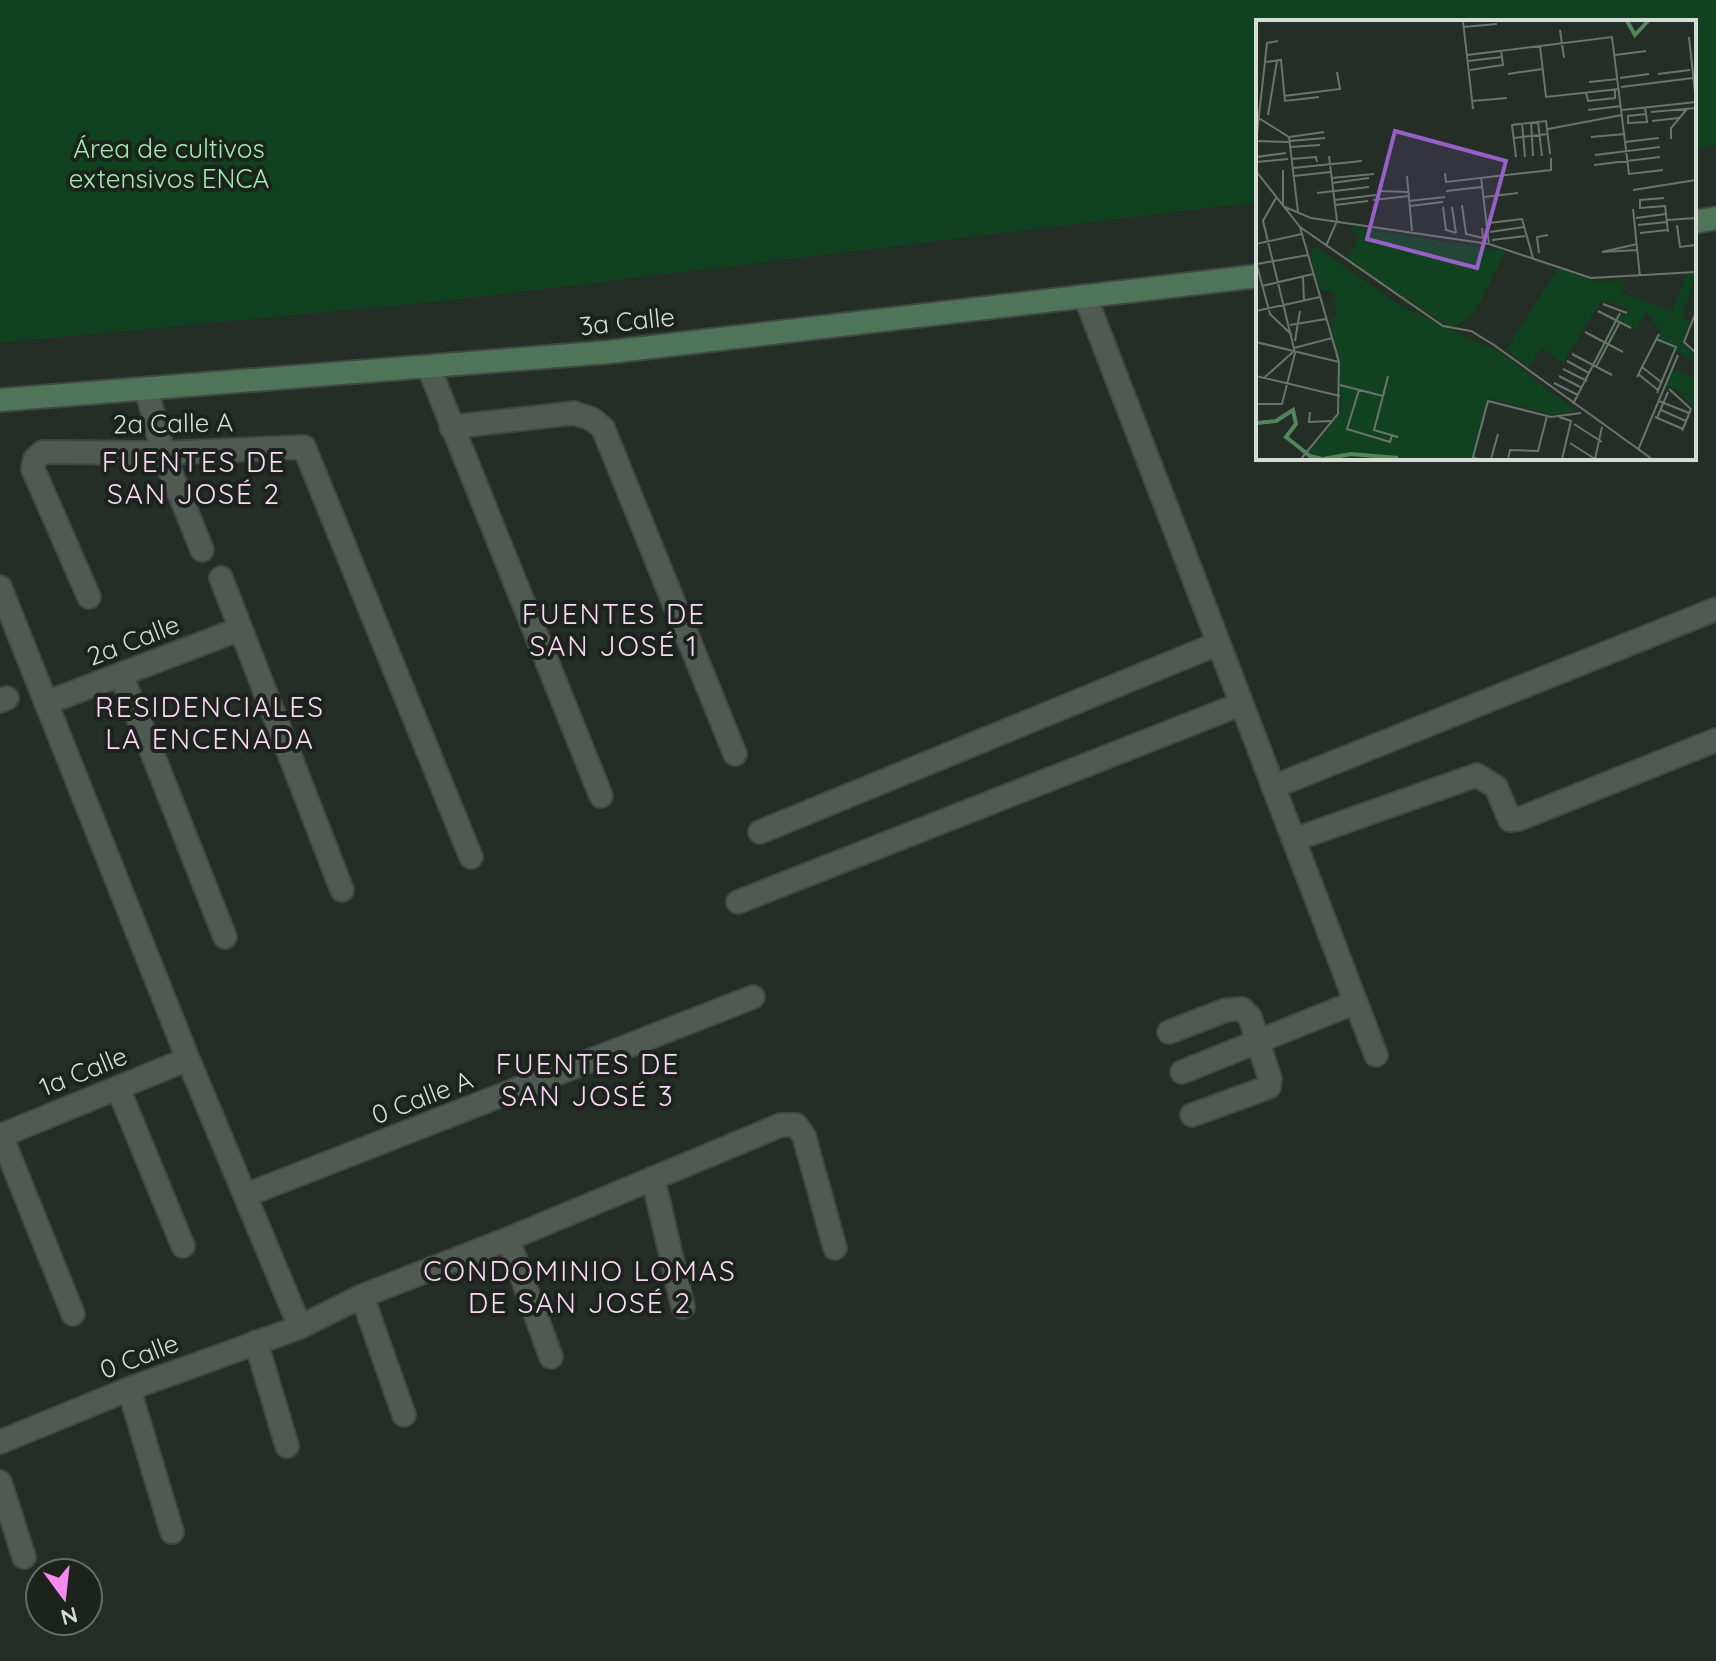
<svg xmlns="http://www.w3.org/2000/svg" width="1716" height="1661" viewBox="0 0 1716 1661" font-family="Quicksand,sans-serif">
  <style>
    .green { fill: #10421f }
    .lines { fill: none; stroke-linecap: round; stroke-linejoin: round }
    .minor-casing { stroke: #414843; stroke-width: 26 }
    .secondary-casing { stroke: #414843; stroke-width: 26 }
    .minor { stroke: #515a52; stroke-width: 22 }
    .secondary { stroke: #4e7558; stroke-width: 22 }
    .labels { text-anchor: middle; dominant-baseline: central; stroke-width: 8; stroke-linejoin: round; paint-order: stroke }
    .park-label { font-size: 26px; fill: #a0ebae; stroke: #1b231c }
    .street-label { font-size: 26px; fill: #d5dbd6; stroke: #1b231c }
    .neighbourhood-label { font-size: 28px; letter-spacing: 2px; fill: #fbd6f7; stroke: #1b231c }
    .inset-river { fill: none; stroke: #54865e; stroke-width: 4 }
    .inset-road { fill: none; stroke: #6b736c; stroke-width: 2 }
    .view { fill: #9660c6; fill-opacity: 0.15; stroke: #9660c6; stroke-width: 4 }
    .inset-edge { fill: none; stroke: #d5dbd6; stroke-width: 4 }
  </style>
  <rect width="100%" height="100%" fill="#242d26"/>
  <path class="green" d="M 0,0 L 1716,0 L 1716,146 L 1694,149 L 1694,22 L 1258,22 L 1258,202 L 455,300 L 0,343 Z"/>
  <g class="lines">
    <g class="minor-casing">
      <path id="minor" d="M 1085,296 C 1182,549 1281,801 1376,1055
        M 429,368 L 601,796
        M 147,391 L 163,453 L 202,550
        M 451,427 L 574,413 L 592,419 L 603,428 L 735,754
        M 221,578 L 342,890
        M 0,587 L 188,1059 L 300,1327
        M 89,597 L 33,469 L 35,459 L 43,452 L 163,453 L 304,447 L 471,857
        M 121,674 L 225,937
        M 0,701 L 7,698
        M 46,703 L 240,629
        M 1273,787 L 1716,609
        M 760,832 L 1217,644
        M 1296,839 L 1477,775 L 1496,787 L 1510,820 L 1519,819 L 1716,740
        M 738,902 L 1241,704
        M 1169,1032 L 1226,1010 L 1242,1009 L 1250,1017 L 1270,1079 L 1269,1087 L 1192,1115
        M 1182,1072 L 1356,1002
        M 118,1088 L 183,1246
        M 1,1135 L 73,1314
        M 0,1136 L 188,1059
        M 653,1178 L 683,1307
        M 246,1195 L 753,997
        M 508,1239 L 551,1357
        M 362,1296 L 404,1415
        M 256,1342 L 287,1446
        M 129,1389 L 172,1532
        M 0,1442 L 129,1389 L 300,1327 L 362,1296 L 508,1239 L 781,1125 L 796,1125 L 804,1136 L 835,1248
        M 0,1482 L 24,1557"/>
    </g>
    <g class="secondary-casing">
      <path id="secondary" d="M 1694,222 L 1716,218
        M 0,400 L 609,352 L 1258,276"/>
    </g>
    <use href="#minor" class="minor"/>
    <use href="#secondary" class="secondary"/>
  </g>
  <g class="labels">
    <g class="park-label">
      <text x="169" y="148">Área de cultivos<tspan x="169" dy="30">extensivos ENCA</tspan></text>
    </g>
    <g class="street-label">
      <text transform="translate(627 321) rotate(-6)">3a Calle</text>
      <text transform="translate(173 423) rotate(-1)">2a Calle A</text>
      <text transform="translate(133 640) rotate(-21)">2a Calle</text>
      <text transform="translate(83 1071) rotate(-22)">1a Calle</text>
      <text transform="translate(422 1097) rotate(-21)">0 Calle A</text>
      <text transform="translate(139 1356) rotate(-21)">0 Calle</text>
    </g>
    <g class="neighbourhood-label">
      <text x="194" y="461">FUENTES DE<tspan x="194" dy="32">SAN JOSÉ 2</tspan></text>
      <text x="614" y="613">FUENTES DE<tspan x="614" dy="32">SAN JOSÉ 1</tspan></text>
      <text x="210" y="706">RESIDENCIALES<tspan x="210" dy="32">LA ENCENADA</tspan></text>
      <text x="588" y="1063">FUENTES DE<tspan x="588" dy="32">SAN JOSÉ 3</tspan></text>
      <text x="580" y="1270">CONDOMINIO LOMAS<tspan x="580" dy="32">DE SAN JOSÉ 2</tspan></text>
    </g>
  </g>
  <g transform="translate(1256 20)">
    <rect width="440" height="440" fill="#242d26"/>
    <path d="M 98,204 L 106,209 L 250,231 L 218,294 L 196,308 L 91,240 L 104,214 L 95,210 ZM 59,226 L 145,286 L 245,333 L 320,391 L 299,395 L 232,378 L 216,439 L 48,439 L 85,392 L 86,383 L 74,299 L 81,296 L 78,273 L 64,269 L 54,232 ZM 302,248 L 338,261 L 369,261 L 366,273 L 416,291 L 431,254 L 440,254 L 426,298 L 435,302 L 427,321 L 440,339 L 430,338 L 401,319 L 405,311 L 390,292 L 381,310 L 364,302 L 320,379 L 365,294 L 374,288 L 345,281 L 307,343 L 286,328 L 273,347 L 250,330 ZM 417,349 L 440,359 L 439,391 L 427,373 L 410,366 Z" fill="#10421f"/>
    <path class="inset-river" d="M 371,1 L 379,15 L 392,1M 0,403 L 20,401 L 37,390 L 40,404 L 30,417 L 54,436 L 66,439M 67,439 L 95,434 L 142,438"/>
    <path class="inset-road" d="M 207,1 L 217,89M 0,4 L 0,55M 207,7 L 241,4M 304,10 L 308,38M 433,17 L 440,82M 284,26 L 290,77 L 363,69M 211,35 L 356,17 L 373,154 L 407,150M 359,35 L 390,31M 212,41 L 246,37M 10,42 L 25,40 L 29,81 L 63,77M 214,50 L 247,45 L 245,31M 252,54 L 286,49M 402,54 L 434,50M 364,58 L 393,54M 333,62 L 362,59M 365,67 L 437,58M 330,73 L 332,81 L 359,78 L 359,70M 28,76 L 84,69 L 81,52M 216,81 L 251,78M 389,88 L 391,101 L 391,102 L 372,103 L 372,96 L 390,94M 332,90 L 365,86M 366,90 L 440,82M 395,92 L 440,88M 12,95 L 21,41M 1,97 L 33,117M 396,101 L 423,98M 275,102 L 277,136M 282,102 L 286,136M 266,103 L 269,137M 292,109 L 366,95M 33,117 L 42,192M 33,117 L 68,112M 335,117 L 369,114M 258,118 L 292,114M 415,119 L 415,108 L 431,89M 1,121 L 34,122M 34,121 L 69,118M 369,122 L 403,118M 0,123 L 11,23 L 22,21M 34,127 L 64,125M 339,135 L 404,127M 0,137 L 30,133M 260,137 L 256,105 L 290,101 L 294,134M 35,139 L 60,137 L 61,142M 0,142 L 32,139M 338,145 L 404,137M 37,148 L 106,141M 0,151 L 44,207 L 83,342 L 82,394 L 45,439M 189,153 L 190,162 L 295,150 L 295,138M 38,156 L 75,152M 151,156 L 156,211M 225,157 L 233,224M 75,158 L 118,154M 76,163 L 113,158M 377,170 L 440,160M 122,171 L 152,172M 190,171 L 226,167M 61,173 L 113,167M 228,177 L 262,173M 408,178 L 384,180 L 384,188 L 409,186M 78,180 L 120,175M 117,180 L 153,176M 153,181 L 189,177M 27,185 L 27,150M 79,185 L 112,181M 206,185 L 210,214 L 227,218 L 226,208M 409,185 L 412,212M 154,186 L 187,182M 29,187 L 55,198 L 233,224 L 335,258 L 440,252M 187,187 L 190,210 L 200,213M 196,187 L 200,213M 377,189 L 384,257M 380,198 L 410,194M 411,200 L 440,198M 233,203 L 266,199 L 277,238M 382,205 L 411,202M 421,205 L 424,227 L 440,225M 44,207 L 187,306 L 215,311 L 238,325 L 396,439M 234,212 L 268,207M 384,213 L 412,210M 236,220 L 269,216M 0,224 L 46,214M 381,224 L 346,232 L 382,230M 70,226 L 81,201 L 73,136M 283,233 L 281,217 L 292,215M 0,242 L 14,294 L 36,315M 1,244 L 52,235M 47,257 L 48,281M 6,266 L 57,254M 347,284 L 371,293M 0,291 L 64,277M 342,291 L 375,308M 440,292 L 428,322 L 440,333M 34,305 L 70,299M 329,312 L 367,332M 400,319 L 420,327 L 401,373M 39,321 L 44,291M 0,322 L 83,342M 38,328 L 76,318M 316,334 L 356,355M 311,341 L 333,353M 340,347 L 364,302M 386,347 L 405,362M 307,349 L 331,361M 382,354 L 402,370M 0,356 L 84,376M 303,356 L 326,368M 9,357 L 37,332M 381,357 L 403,314M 298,363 L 322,375M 84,365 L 127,376 L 132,356M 413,369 L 435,389 L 426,411M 103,370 L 91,409 L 134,422 L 136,415M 127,376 L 118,410 L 142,417M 403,381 L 433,393M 0,384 L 26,384 L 39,333 L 7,201 L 20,178M 317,384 L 364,293M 405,390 L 430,401M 54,392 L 53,402 L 75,401M 303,397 L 315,401 L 306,439M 399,397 L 427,409M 401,398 L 412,372M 318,404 L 346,422M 314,423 L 339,439M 382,430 L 422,335M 221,439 L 217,437 L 232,381 L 295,397 L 325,393M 235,439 L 242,414M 252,439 L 254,430 L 282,431 L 291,396M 339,439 L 346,407"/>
    <path class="view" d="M 139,111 L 250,141 L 221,248 L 111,219 Z"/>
    <rect width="440" height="440" class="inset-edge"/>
  </g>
  <g transform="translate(64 1597) rotate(165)"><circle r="38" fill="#1b231c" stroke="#656d66" stroke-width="2"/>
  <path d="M0-6L14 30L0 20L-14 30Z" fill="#f589ee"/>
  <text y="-12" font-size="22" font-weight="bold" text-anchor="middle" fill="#d5dbd6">N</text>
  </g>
</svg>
